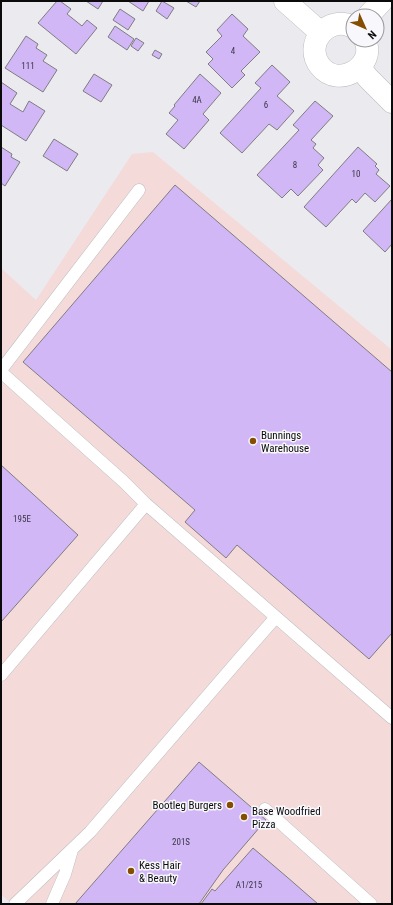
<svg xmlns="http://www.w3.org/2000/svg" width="393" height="905" viewBox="0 0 393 905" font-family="'Roboto Condensed',sans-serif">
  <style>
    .commercial { fill: #f5dada }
    .building { fill: #d1b7f6; stroke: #7e7d81 }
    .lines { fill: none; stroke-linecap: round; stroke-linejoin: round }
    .lane-casing { stroke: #bdbdc1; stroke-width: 13 }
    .street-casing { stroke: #bdbdc1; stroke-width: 23 }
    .lane { stroke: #fff; stroke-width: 12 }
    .street { stroke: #fff; stroke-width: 22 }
    .poi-dot { fill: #854d00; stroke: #f8f8fc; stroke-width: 1.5 }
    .labels { text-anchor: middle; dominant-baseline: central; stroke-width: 3; stroke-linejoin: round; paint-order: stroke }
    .number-label { font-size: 9px; fill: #3c3646 }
    .poi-label { font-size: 11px; fill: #0b0b0c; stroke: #f8f8fc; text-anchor: start }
  </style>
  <rect width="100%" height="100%" fill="#ebebef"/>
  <path class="commercial" d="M 153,152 L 392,350 L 392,904 L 12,904 L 1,895 L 1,268 L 36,300 L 132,154 Z"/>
  <path class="building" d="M 57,1 L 60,1 L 71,9 L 67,14 L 82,26 L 87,20 L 97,28 L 76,54 L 38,23 Z
    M 86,1 L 103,1 L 98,9 Z
    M 128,1 L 149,1 L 143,11 Z
    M 162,1 L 174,8 L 167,19 L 156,11 Z
    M 186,1 L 200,1 L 196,7 Z
    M 120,9 L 135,19 L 128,30 L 113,20 Z
    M 232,14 L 248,29 L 243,36 L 260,52 L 241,71 L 245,75 L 232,88 L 208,64 L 213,59 L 206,52 L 222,36 L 217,30 Z
    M 115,26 L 134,39 L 127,50 L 108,37 Z
    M 26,36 L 38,44 L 36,48 L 47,55 L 43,61 L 57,70 L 43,92 L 5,68 Z
    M 136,38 L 144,43 L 138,51 L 131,46 Z
    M 155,50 L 162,54 L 159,59 L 152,55 Z
    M 272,65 L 290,82 L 277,96 L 294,111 L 277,130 L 269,124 L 242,153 L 220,133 L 261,88 L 255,83 Z
    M 94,74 L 112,85 L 101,102 L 83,91 Z
    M 200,74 L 221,93 L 203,114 L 209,120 L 184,149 L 166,134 L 178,120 L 169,113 L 175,106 L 174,105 Z
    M 1,82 L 17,93 L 10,104 L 23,112 L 29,101 L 45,111 L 26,141 L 1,125 Z
    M 315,101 L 333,116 L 311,140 L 316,144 L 313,148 L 324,158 L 318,165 L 323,170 L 298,196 L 291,189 L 282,198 L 257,175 L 299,130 L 293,125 Z
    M 54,139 L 78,154 L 67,171 L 43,156 Z
    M 1,147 L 12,154 L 11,157 L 20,162 L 5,186 L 1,183 Z
    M 358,147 L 377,164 L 375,166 L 379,170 L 376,174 L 390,186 L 375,202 L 365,193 L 356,203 L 352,199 L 326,227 L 304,207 Z
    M 175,185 L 392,372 L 392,633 L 369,659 L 237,545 L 226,558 L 185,522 L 195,510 L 23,362 Z
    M 392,199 L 392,244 L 385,252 L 363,231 Z
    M 1,465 L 78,535 L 1,622 Z
    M 199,762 L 266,820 L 223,870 L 199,904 L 75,904 Z
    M 253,848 L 287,877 L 318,904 L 201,904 L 212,889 L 215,891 Z"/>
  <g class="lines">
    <g class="lane-casing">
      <path id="lane" d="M 1,370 L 139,190
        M 1,372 L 124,482 L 146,504 L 392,718
        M 1,675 L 146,504
        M 265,809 L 371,904
        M 15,904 L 90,832 L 241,657 L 276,617
        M 52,904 L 65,874 L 72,850"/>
    </g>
    <g class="street-casing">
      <path id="street" d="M 285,1 L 321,33
        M 368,16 L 382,1
        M 353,27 C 328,14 303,44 320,66 C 339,90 377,65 365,40
        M 360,68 L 368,78 L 392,102"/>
    </g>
    <use href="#lane" class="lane"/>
    <use href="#street" class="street"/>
  </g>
  <g class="poi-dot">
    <circle cx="253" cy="441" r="4"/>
    <circle cx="230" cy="805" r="4"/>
    <circle cx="244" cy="817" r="4"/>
    <circle cx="131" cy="871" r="4"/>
  </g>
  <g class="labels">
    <g class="number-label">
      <text x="233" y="51">4</text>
      <text x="28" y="66">111</text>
      <text x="197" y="100">4A</text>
      <text x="266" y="105">6</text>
      <text x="295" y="165">8</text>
      <text x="356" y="174">10</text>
      <text x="22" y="519">195E</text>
      <text x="181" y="842">201S</text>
      <text x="249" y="885">A1/215</text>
    </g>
    <g class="poi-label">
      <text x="261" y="435">Bunnings<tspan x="261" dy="13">Warehouse</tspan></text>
      <text x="222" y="805" text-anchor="end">Bootleg Burgers</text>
      <text x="252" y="811">Base Woodfried<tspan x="252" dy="13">Pizza</tspan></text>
      <text x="139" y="865">Kess Hair<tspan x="139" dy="13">&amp; Beauty</tspan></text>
    </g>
  </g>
  <rect width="393" height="905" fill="none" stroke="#0b0b0c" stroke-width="4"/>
  <g transform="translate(365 28) rotate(135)"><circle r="19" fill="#f8f8fc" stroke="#99999c"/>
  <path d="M0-3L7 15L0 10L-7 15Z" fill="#854d00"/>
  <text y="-6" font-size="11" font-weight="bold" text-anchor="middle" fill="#0b0b0c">N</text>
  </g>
</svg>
